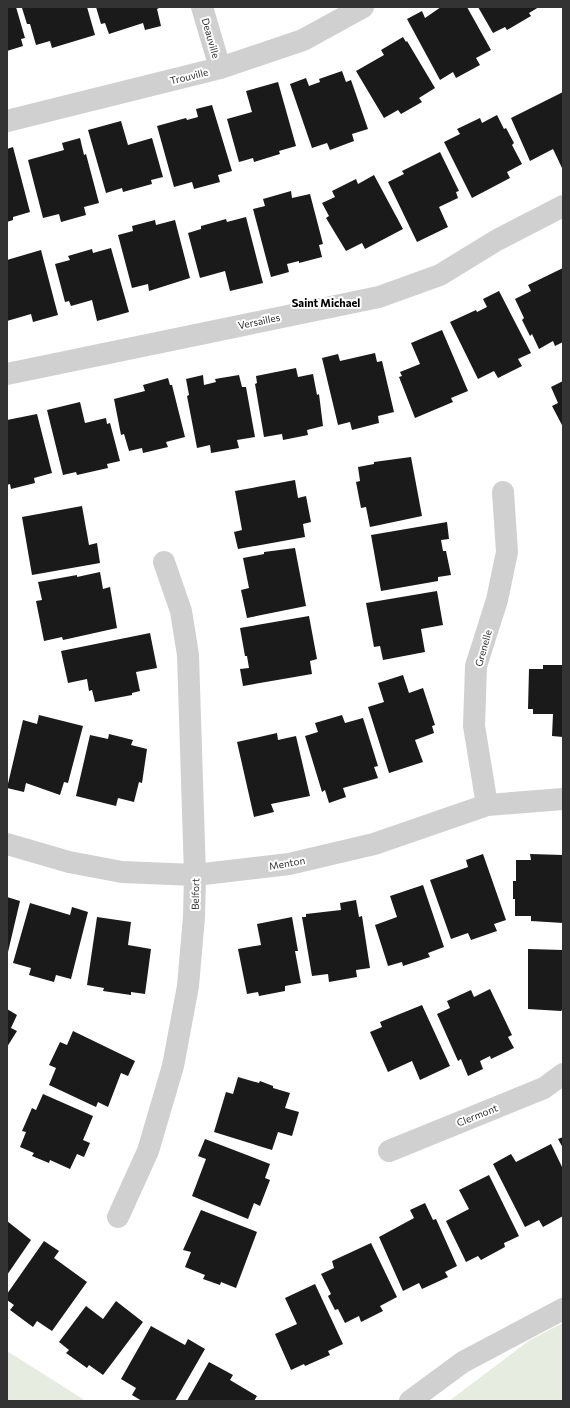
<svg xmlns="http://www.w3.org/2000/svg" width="570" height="1408" viewBox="0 0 570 1408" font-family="Commissioner,sans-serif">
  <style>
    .green { fill: #e6ecdf }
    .building { fill: #1a1a1a }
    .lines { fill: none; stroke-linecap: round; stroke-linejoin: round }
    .minor { stroke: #d0d0d0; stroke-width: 22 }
    .tertiary { stroke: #d0d0d0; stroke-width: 22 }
    .labels { text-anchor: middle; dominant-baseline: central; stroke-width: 4; stroke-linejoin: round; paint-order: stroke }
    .street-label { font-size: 10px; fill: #333; stroke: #fff }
    .neighbourhood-label { font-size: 11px; font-weight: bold; fill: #000; stroke: #fff }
  </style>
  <rect width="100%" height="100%" fill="#fff"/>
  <path class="green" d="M 563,1323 L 563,1401 L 449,1401 L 530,1340 Z
    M 7,1351 L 86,1401 L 7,1401 Z"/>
  <path class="building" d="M 7,7 L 16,7 L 25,38 L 21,39 L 23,46 L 7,51 Z
    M 87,7 L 95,35 L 52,48 L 50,41 L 36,45 L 30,24 L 27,24 L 22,8 Z
    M 96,7 L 161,7 L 157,9 L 161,26 L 145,30 L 143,23 L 109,34 L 105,23 L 101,24 Z
    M 441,7 L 467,7 L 491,50 L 476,58 L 480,65 L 456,78 L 453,72 L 440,80 L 407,19 L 422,11 L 425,18 Z
    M 478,7 L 539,7 L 529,13 L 531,16 L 507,30 L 505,27 L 493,33 Z
    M 403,37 L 406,42 L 407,41 L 435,88 L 419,98 L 422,102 L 401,114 L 398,110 L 384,118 L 356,71 L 384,55 L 381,50 Z
    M 342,71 L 346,82 L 351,80 L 368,129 L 352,134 L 354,141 L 330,150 L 327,143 L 312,148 L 290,84 L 306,78 L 309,86 L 320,82 L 319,79 Z
    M 278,82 L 296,146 L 279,151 L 280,154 L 254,162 L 253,158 L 239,162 L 227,119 L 252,112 L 246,91 Z
    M 563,92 L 563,168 L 562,168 L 553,149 L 530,161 L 511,118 Z
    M 212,105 L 232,171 L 218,175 L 220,182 L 194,189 L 192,182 L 174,187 L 157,126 L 186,118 L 187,120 L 198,117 L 196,109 Z
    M 497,115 L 504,129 L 506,128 L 514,143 L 512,145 L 522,164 L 507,172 L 510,178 L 472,198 L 444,142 L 460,134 L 457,129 L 480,118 L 482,123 Z
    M 121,121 L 128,145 L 152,138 L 163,177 L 151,180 L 152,184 L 123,192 L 122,188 L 106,193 L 88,130 Z
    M 80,138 L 84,155 L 86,154 L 99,203 L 84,207 L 86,215 L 61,222 L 59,214 L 43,218 L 28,160 L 64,150 L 62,143 Z
    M 13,147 L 30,212 L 13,217 L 13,220 L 7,222 L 7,149 Z
    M 440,152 L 459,191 L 456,192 L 458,198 L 439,207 L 448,227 L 417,242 L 388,182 L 404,174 L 402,171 Z
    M 374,175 L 403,229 L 365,249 L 362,243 L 346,251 L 326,218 L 329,216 L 322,203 L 335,197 L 332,191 L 356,179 L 358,184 Z
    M 291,191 L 292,198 L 310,194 L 323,244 L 319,245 L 322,257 L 299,263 L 299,261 L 287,264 L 289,272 L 271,277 L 253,209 L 265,206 L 263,199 Z
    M 246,217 L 263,283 L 230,291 L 225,271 L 200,278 L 188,233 L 201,229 L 201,226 L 226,219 L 227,222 Z
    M 155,220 L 156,225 L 175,220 L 190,278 L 149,291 L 148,284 L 132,288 L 118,235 L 133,231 L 132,226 Z
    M 111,248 L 129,312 L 97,321 L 92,300 L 71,306 L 69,301 L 65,302 L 55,264 L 70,260 L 68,256 L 92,249 L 93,253 Z
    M 41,250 L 58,315 L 33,322 L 31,314 L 7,321 L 7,260 Z
    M 563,268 L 563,342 L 555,346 L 553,341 L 539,349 L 532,334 L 530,336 L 522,320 L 524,318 L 515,299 L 531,291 L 528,285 Z
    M 499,291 L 531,353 L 518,359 L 522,366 L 498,378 L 494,371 L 478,379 L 450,322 L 476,310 L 477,312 L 487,307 L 483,299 Z
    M 442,330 L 468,391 L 451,398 L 453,402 L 415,418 L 399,377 L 402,376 L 400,372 L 420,364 L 411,343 Z
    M 375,353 L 377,362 L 382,361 L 394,412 L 378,416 L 379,423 L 352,430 L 350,422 L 338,425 L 322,358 L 338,354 L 340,361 Z
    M 296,368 L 298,377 L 313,374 L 317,395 L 319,394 L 323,426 L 307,430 L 308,435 L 283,440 L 282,434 L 264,437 L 255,384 L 257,383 L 256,376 Z
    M 203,375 L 204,385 L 216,382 L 215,379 L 239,375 L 242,387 L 246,387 L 255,437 L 237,440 L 239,448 L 211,453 L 210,445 L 197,448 L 187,396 L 189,395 L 186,379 Z
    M 168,378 L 170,385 L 172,385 L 185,437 L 166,442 L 168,447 L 143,453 L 142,448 L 129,451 L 124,434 L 121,435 L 114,399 L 145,391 L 143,385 Z
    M 563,381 L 563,427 L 552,406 L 558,403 L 551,387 Z
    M 80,402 L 85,423 L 106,418 L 107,424 L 110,423 L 120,461 L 107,464 L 108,468 L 77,475 L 76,472 L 63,475 L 47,410 Z
    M 37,414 L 52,473 L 34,478 L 35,483 L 11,489 L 10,484 L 7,485 L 7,420 Z
    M 411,457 L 422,516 L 370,527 L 366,507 L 361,508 L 356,482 L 360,481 L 358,467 L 374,464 L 374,462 Z
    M 295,480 L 298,498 L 306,496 L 311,522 L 303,524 L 305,537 L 238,549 L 234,532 L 242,530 L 235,491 Z
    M 82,506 L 89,545 L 97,543 L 100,563 L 32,575 L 22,517 Z
    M 447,522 L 449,539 L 441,540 L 443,551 L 446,551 L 451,575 L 438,577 L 438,581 L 381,591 L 371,535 Z
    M 295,548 L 306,606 L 247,618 L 241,590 L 249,588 L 243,558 L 264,554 L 264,552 Z
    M 100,572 L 103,589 L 110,587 L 117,628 L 63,640 L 62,637 L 44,641 L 36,601 L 42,600 L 38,582 L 77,575 L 77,577 Z
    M 437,591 L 443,625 L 421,629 L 425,652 L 383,660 L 380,646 L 374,647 L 366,603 Z
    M 309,616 L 317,659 L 310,661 L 312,674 L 243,686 L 240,669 L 249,668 L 247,656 L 245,656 L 240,628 Z
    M 150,633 L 157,668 L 136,672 L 140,691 L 132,693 L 132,695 L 95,702 L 92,690 L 89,691 L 87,679 L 68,683 L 61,651 Z
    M 543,665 L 563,665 L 563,737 L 552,736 L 553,714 L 533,714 L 533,709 L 528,709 L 529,669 L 543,669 Z
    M 403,675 L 409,693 L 423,688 L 435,725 L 432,726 L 434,733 L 415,740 L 423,762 L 389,773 L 368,707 L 384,702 L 378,683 Z
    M 39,715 L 83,726 L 68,783 L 64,782 L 60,795 L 26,783 L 24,792 L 7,788 L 23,720 L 37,724 Z
    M 342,715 L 345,723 L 363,718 L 378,766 L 374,767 L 378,778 L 343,788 L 346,797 L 329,803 L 325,790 L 322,792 L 305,736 L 318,732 L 315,723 Z
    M 277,733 L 278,740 L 296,736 L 310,796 L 271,804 L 274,812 L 254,817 L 237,742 Z
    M 109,734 L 133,740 L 131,745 L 147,749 L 142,783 L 139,782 L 134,802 L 118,798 L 116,806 L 76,796 L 90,735 L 108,739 Z
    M 483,854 L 506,920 L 494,924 L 497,931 L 471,940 L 468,933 L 451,939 L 430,880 L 468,867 L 466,860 Z
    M 530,854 L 563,855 L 563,923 L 531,921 L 531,916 L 515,916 L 515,899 L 513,899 L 513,881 L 516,881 L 516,860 L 531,860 Z
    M 423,885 L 444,947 L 428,953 L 430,957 L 403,966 L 402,962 L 388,966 L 375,925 L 397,917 L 390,896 Z
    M 7,897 L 20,901 L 8,952 L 7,952 Z
    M 356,900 L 359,917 L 362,916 L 370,968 L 356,970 L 357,977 L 329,982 L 328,974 L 312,976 L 302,917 L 306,917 L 306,914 L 341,910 L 340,903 Z
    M 30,903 L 70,915 L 72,907 L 88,912 L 71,979 L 56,975 L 54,982 L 29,975 L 31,968 L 13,963 Z
    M 97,917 L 131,922 L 128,945 L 151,949 L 145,994 L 131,992 L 131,995 L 103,991 L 104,988 L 87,985 Z
    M 292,917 L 298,951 L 295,951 L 301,983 L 285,986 L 285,991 L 259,996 L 258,992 L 247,994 L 238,949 L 261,945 L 257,924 Z
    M 528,949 L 563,950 L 563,1009 L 561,1011 L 528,1009 Z
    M 490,989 L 512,1035 L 508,1037 L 514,1048 L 491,1059 L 490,1056 L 480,1061 L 483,1069 L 468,1076 L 461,1059 L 458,1061 L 437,1014 L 450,1008 L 447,1001 L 471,990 L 474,997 Z
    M 422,1005 L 450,1066 L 420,1080 L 412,1061 L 388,1072 L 370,1032 L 382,1027 L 380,1022 Z
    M 7,1009 L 17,1015 L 11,1028 L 17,1031 L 7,1047 Z
    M 73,1031 L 135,1061 L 128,1076 L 121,1073 L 108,1107 L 98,1102 L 96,1107 L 49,1085 L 56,1068 L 49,1065 L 60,1042 L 67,1045 Z
    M 238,1077 L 259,1083 L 260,1081 L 273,1086 L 273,1088 L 290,1093 L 285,1108 L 299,1112 L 292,1136 L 278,1132 L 272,1150 L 214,1132 L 226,1092 L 233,1094 Z
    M 43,1094 L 93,1116 L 83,1140 L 90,1143 L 84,1157 L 77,1154 L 70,1169 L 50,1160 L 49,1163 L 32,1156 L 34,1153 L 20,1147 L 26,1132 L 22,1131 L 32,1108 L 36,1110 Z
    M 563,1137 L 563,1148 L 558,1139 Z
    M 205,1139 L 270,1164 L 265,1178 L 270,1180 L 260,1206 L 254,1203 L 248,1219 L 192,1196 L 206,1159 L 198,1156 Z
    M 551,1144 L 563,1169 L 563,1216 L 543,1227 L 539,1220 L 525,1227 L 493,1164 L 511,1154 L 516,1162 Z
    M 489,1175 L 519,1236 L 504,1243 L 505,1247 L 481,1260 L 478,1256 L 466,1262 L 446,1221 L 469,1209 L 459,1190 Z
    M 425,1203 L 433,1220 L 436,1219 L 457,1266 L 445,1272 L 448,1277 L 422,1289 L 419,1283 L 403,1291 L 379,1237 L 414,1218 L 410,1210 Z
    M 201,1210 L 257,1232 L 236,1288 L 221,1282 L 220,1285 L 203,1279 L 205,1275 L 185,1267 L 191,1252 L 183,1250 Z
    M 7,1221 L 31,1240 L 7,1275 Z
    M 44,1241 L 59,1251 L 54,1258 L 87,1282 L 52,1331 L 37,1321 L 33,1327 L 10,1310 L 14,1305 L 7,1300 L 7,1294 Z
    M 371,1243 L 397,1297 L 380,1306 L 383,1311 L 361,1322 L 359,1316 L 345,1323 L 338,1309 L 335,1310 L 328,1296 L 331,1294 L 321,1274 L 334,1268 L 332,1261 Z
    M 315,1284 L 343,1344 L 328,1351 L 330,1355 L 305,1366 L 304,1364 L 291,1370 L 275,1334 L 297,1324 L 285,1298 Z
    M 116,1301 L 143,1322 L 103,1375 L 89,1365 L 87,1368 L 66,1353 L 69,1350 L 59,1342 L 86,1306 L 103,1319 Z
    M 151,1326 L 185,1345 L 188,1339 L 205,1349 L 175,1401 L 142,1401 L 132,1395 L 136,1388 L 121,1379 Z
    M 209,1362 L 233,1375 L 230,1380 L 257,1396 L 254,1401 L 187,1401 Z"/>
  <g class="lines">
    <path class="minor" d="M 202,7 L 220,68
      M 7,121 L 220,68 L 303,40 L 363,7
      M 7,374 L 379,297 L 440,275 L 497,240 L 563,206
      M 487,805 L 474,726 L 476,666 L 497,600 L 507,552 L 503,492
      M 7,844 L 69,862 L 122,872 L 195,875 L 289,864 L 374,844 L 487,805 L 563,799
      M 389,1151 L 544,1088 L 563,1074
      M 118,1217 L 148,1151 L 173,1066 L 188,986 L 194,917 L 195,875 L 188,655 L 181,611 L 164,562"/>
    <path class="tertiary" d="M 410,1401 L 463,1362 L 563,1309"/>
  </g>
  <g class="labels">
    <g class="street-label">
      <text transform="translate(211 38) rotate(74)">Deauville</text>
      <text transform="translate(189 76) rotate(-14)">Trouville</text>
      <text transform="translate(259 321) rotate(-12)">Versailles</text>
      <text transform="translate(483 648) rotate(-74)">Grenelle</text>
      <text transform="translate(287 863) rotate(-10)">Menton</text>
      <text transform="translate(195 894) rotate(-89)">Belfort</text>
      <text transform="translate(477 1115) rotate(-22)">Clermont</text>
    </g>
    <g class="neighbourhood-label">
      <text x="326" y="302">Saint Michael</text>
    </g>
  </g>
  <rect width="570" height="1408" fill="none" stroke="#333333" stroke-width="16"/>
</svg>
